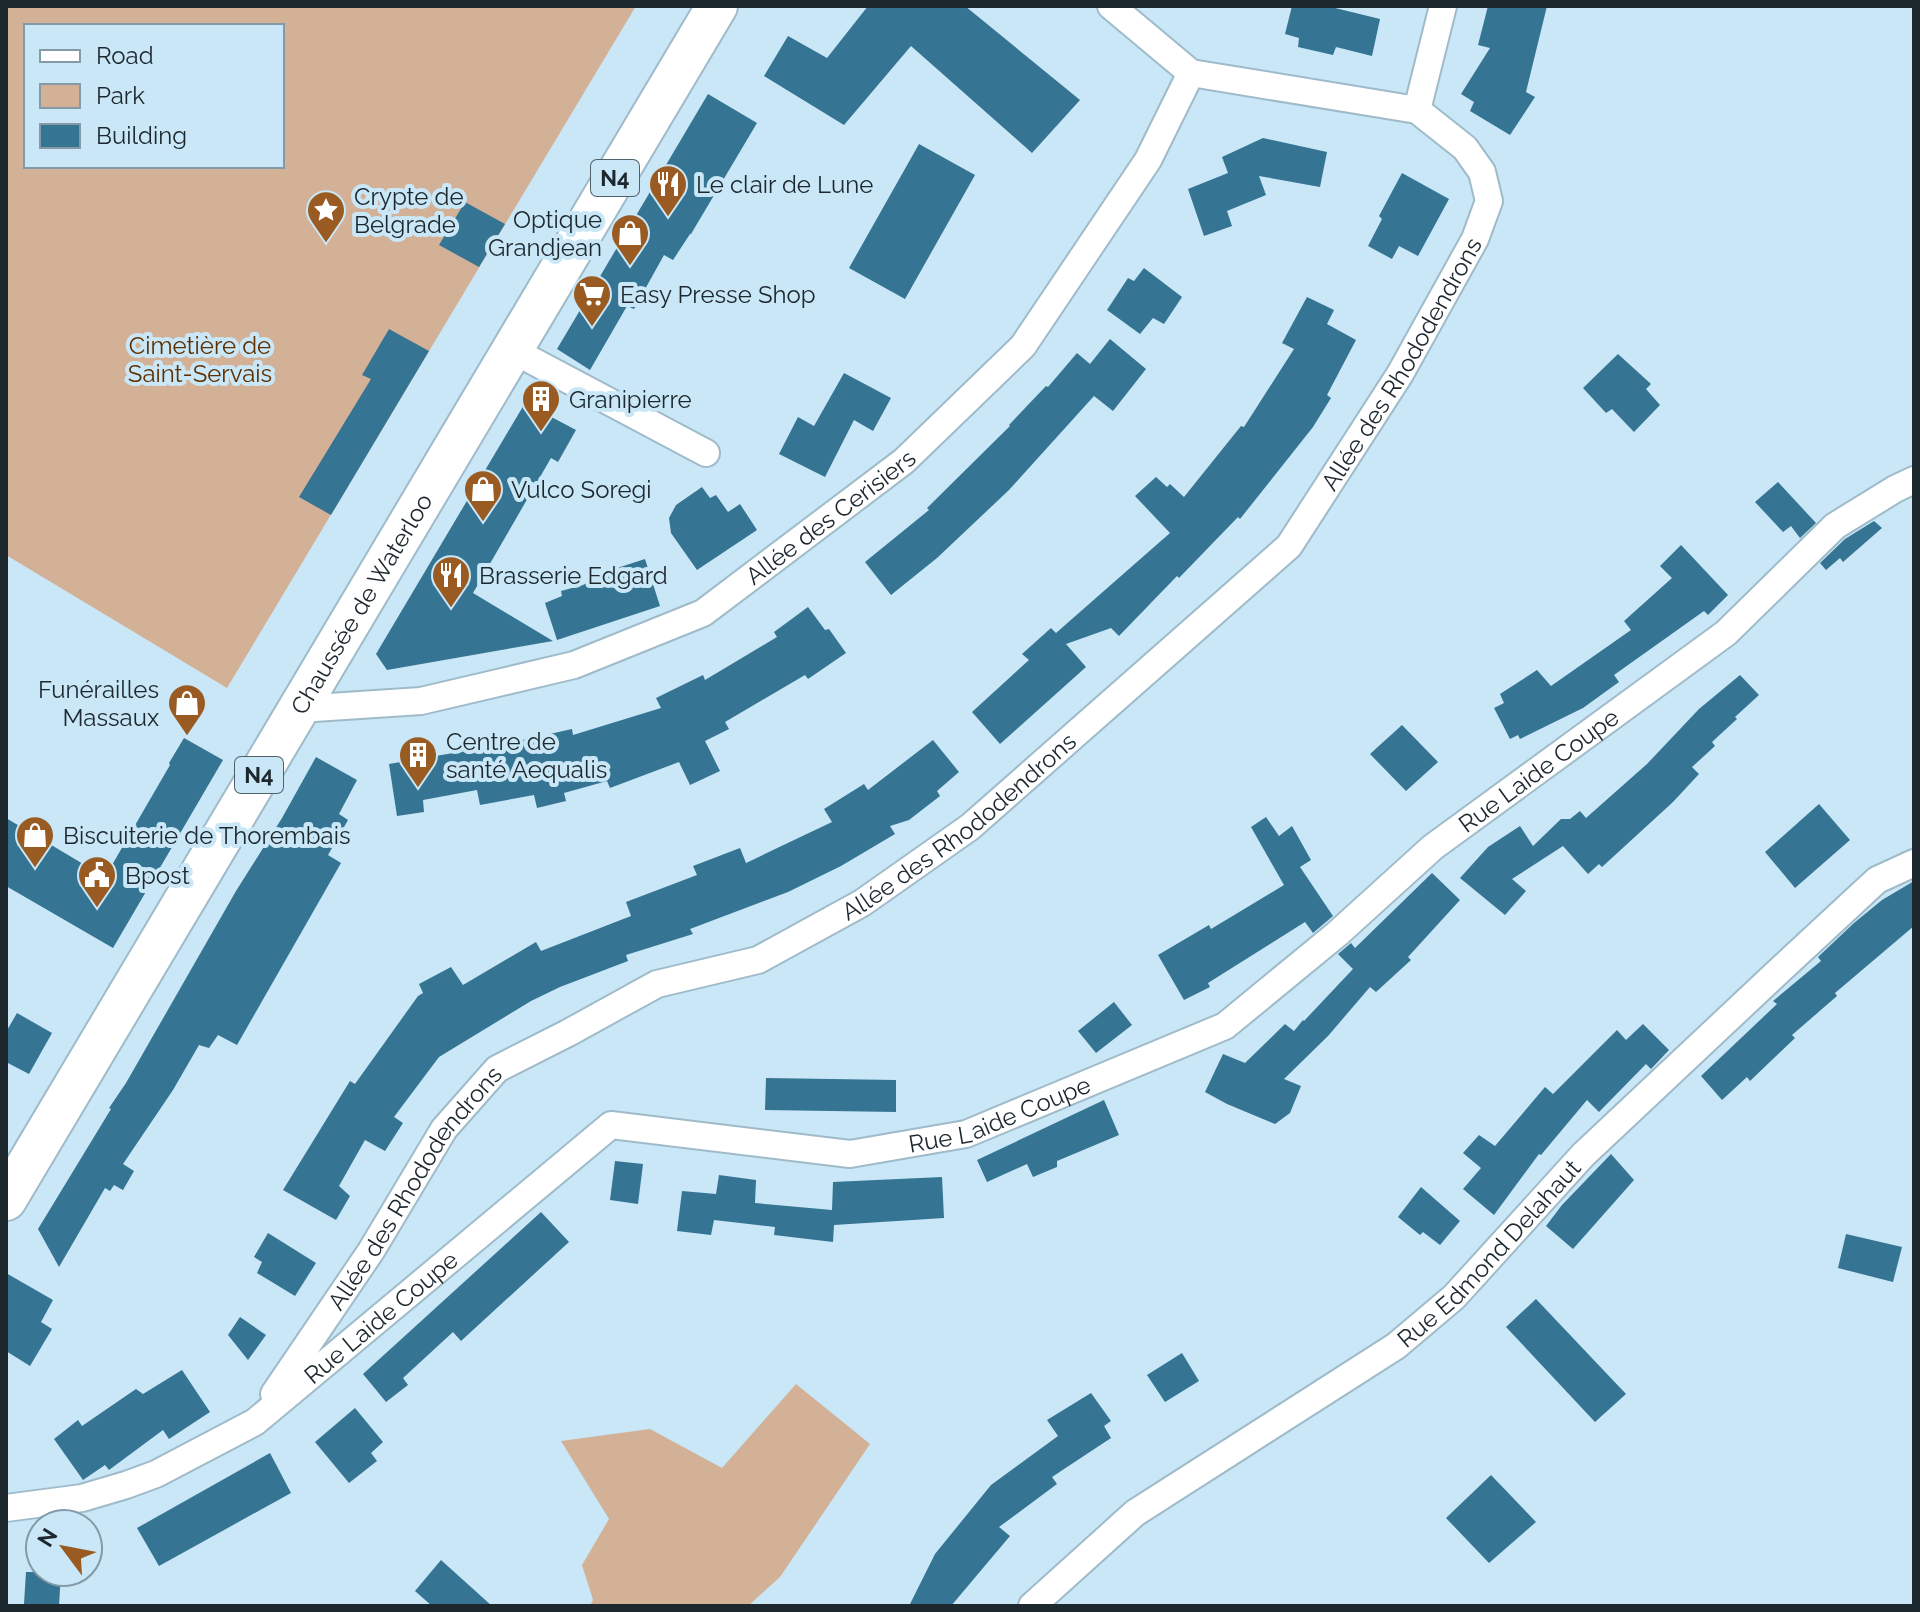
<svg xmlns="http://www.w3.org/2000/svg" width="1920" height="1612" viewBox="0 0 1920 1612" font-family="Raleway,sans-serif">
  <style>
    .green { fill: #d2b197; fill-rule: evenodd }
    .building { fill: #357492 }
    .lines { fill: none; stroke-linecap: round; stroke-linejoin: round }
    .minor-casing { stroke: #9fbbca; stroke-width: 30 }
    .primary-casing { stroke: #9fbbca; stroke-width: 44 }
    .minor { stroke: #fff; stroke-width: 26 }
    .primary { stroke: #fff; stroke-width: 40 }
    .labels { text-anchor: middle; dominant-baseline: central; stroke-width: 8; stroke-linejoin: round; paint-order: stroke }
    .shield { fill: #c9e7f7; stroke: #51616a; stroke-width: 2 }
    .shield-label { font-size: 22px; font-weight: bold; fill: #1d282e }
    .poi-label { font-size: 24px; fill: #1d282e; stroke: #c9e7f7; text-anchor: start }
    .park-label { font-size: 24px; fill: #5e3000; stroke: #c9e7f7 }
    .street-label { font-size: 24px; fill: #1d282e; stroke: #c9e7f7 }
  </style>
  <rect width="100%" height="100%" fill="#c9e7f7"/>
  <path class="green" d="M 6,6 L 636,6 L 227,688 L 6,555 ZM 26,26 L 282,26 L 282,166 L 26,166 Z
    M 796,1384 L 870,1444 L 780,1577 L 748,1606 L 590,1606 L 593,1600 L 582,1565 L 609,1519 L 561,1441 L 650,1429 L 722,1468 Z"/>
  <path class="building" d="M 868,6 L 965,6 L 1080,100 L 1032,153 L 911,46 L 844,125 L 764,76 L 788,36 L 827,58 Z
    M 1292,6 L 1327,6 L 1380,19 L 1372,56 L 1336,47 L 1333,55 L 1298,47 L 1299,38 L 1285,34 Z
    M 1488,6 L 1547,6 L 1526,92 L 1535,97 L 1510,135 L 1470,111 L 1474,102 L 1461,94 L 1490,48 L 1478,45 Z
    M 708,94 L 757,123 L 691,234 L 690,234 L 673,260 L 664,255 L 634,309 L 627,306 L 590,370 L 557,349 Z
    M 1263,138 L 1327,152 L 1320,187 L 1259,176 L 1266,195 L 1227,211 L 1232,226 L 1204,236 L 1188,189 L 1228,173 L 1222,157 Z
    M 919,144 L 975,175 L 905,299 L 849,268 Z
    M 1402,173 L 1449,199 L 1418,256 L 1399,246 L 1392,259 L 1368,246 L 1382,219 L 1379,216 Z
    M 465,202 L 505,224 L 479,267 L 439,245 Z
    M 1144,268 L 1182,297 L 1164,324 L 1153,318 L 1140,334 L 1107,310 L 1128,278 L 1134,281 Z
    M 1307,297 L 1334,310 L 1327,324 L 1356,340 L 1327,395 L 1331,398 L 1313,427 L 1240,519 L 1238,517 L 1179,578 L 1177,576 L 1119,636 L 1111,628 L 1066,644 L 1086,667 L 1000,744 L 972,712 L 1029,660 L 1022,654 L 1051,628 L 1056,633 L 1170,533 L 1135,496 L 1156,477 L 1167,487 L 1170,484 L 1184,497 L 1241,426 L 1244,427 L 1294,349 L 1282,343 Z
    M 389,329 L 429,351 L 331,515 L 299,497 L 371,379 L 362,375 Z
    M 1110,339 L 1146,369 L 1113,411 L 1094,396 L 1009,490 L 937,558 L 891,595 L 865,562 L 929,510 L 927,508 L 1010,426 L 1009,425 L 1046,386 L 1048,387 L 1077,353 L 1090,364 Z
    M 1618,354 L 1651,384 L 1646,389 L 1660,405 L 1634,432 L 1612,409 L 1606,413 L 1583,388 Z
    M 844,373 L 891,398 L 873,431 L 854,420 L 825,477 L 779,454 L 798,417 L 814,426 Z
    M 525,403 L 576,430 L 558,462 L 551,458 L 473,593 L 553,641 L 387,670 L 376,654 Z
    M 1778,482 L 1816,523 L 1800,538 L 1791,526 L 1783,532 L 1755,502 Z
    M 702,487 L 710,498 L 716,495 L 728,512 L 740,504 L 757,530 L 697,570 L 671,533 L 669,518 L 676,505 Z
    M 1874,521 L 1882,528 L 1843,562 L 1840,558 L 1826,570 L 1820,563 L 1845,539 Z
    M 1681,545 L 1728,595 L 1708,615 L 1704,611 L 1614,675 L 1619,682 L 1583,708 L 1520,739 L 1518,735 L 1510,739 L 1494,708 L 1504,703 L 1500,694 L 1537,670 L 1551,686 L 1631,630 L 1624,621 L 1672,578 L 1660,566 Z
    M 645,559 L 660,606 L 557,640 L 545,603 L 562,596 L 561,591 L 583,585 L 611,570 Z
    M 808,607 L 825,630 L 829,629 L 846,653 L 808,679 L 805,675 L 725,722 L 729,729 L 705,741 L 720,771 L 690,785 L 679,762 L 610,788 L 607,781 L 564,793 L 566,801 L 537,808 L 534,795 L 480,805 L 477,790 L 423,800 L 424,812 L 397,816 L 389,764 L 500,745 L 572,729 L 573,735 L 661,708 L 656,698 L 703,675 L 705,680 L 777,637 L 774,632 Z
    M 1740,675 L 1759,695 L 1735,717 L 1737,719 L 1712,742 L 1715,746 L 1692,767 L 1699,774 L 1673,802 L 1602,867 L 1599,864 L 1588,874 L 1563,846 L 1512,879 L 1526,891 L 1505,915 L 1460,878 L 1488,847 L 1520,826 L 1533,846 L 1561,819 L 1570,819 L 1580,811 L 1586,818 L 1647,764 L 1699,709 Z
    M 1402,725 L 1438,762 L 1406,791 L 1370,754 Z
    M 184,738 L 223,760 L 113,948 L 6,886 L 6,818 L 105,877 L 170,765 L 169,763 Z
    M 933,740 L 959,772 L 937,791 L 940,796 L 909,820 L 890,826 L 895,834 L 841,866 L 788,892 L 690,929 L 693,934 L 626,955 L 628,961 L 560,987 L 531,1001 L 439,1057 L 394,1117 L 403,1123 L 385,1151 L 365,1140 L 339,1186 L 350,1196 L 336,1220 L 283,1190 L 350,1081 L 355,1084 L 418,996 L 423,993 L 419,984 L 451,967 L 463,985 L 536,942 L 541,951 L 631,916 L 626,902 L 697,875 L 693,866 L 740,848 L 746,863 L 832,822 L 824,809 L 864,784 L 868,790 Z
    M 316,757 L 357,780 L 339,814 L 348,820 L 328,855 L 341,863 L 237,1045 L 218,1035 L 209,1048 L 199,1045 L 173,1090 L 123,1164 L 134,1171 L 123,1190 L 114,1185 L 110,1191 L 105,1188 L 59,1267 L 38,1229 L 111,1109 L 109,1108 L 126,1083 L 236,891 L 282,818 Z
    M 1819,804 L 1850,840 L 1795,888 L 1765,852 Z
    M 1266,817 L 1279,836 L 1292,826 L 1311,860 L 1300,867 L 1333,916 L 1313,933 L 1305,922 L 1208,983 L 1210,987 L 1184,1000 L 1158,955 L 1209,925 L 1211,929 L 1284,885 L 1251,827 Z
    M 1432,873 L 1460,900 L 1408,957 L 1411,960 L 1376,992 L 1370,987 L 1328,1036 L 1284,1079 L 1301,1086 L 1290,1113 L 1275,1124 L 1227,1104 L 1205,1092 L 1223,1054 L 1245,1063 L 1285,1024 L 1294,1031 L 1303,1020 L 1304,1021 L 1353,969 L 1338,954 L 1351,943 L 1355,948 Z
    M 1914,881 L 1914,926 L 1835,993 L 1837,996 L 1792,1035 L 1795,1038 L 1750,1081 L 1747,1077 L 1722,1100 L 1701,1076 L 1777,1004 L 1773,1001 L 1821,961 L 1818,957 L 1854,923 L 1882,900 Z
    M 1114,1002 L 1132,1025 L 1096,1053 L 1078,1031 Z
    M 17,1013 L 52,1033 L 29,1074 L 6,1062 L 6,1032 Z
    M 1643,1024 L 1669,1050 L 1651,1069 L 1646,1064 L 1599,1112 L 1587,1100 L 1541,1155 L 1539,1154 L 1494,1215 L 1463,1189 L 1481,1168 L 1463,1153 L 1479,1135 L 1495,1146 L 1545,1087 L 1553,1094 L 1617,1030 L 1626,1040 Z
    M 766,1078 L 896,1080 L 896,1112 L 765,1110 Z
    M 1104,1100 L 1119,1135 L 1057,1161 L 1057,1167 L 1033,1177 L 1027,1164 L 987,1182 L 977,1160 Z
    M 1611,1154 L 1634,1180 L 1573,1249 L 1546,1226 L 1562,1205 Z
    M 615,1161 L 643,1164 L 638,1204 L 610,1200 Z
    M 719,1175 L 756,1180 L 755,1203 L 832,1210 L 833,1182 L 942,1177 L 944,1218 L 834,1225 L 833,1242 L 774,1235 L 775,1227 L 714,1220 L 711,1235 L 677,1231 L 682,1191 L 716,1194 Z
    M 1421,1187 L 1460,1221 L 1440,1245 L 1423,1232 L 1420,1235 L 1398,1217 Z
    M 541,1212 L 569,1242 L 461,1341 L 453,1332 L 403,1378 L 408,1385 L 386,1402 L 363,1374 Z
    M 268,1233 L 316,1263 L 295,1296 L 257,1273 L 262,1262 L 254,1257 Z
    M 1846,1234 L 1902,1247 L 1893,1282 L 1838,1268 Z
    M 6,1273 L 53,1300 L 41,1322 L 52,1329 L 30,1366 L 6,1351 Z
    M 1536,1299 L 1626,1394 L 1595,1422 L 1506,1327 Z
    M 240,1317 L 266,1335 L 248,1360 L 228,1335 Z
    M 1182,1353 L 1199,1381 L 1165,1402 L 1147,1375 Z
    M 182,1370 L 210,1412 L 169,1439 L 163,1430 L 109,1470 L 105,1465 L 83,1480 L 54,1439 L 78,1420 L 82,1426 L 136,1389 L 143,1394 Z
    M 1091,1393 L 1111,1421 L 1104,1426 L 1111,1438 L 1052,1477 L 1057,1484 L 999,1527 L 1010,1536 L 951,1606 L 909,1606 L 935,1554 L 991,1485 L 1058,1436 L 1047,1420 Z
    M 355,1408 L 383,1442 L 371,1453 L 377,1461 L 349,1483 L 315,1442 Z
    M 270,1453 L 291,1493 L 159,1566 L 137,1528 Z
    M 1491,1475 L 1536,1522 L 1489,1563 L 1446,1518 Z
    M 441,1560 L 492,1606 L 432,1606 L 415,1591 Z
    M 26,1572 L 61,1572 L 59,1606 L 24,1604 Z"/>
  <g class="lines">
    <g class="minor-casing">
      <g id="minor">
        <path d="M 1417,110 L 1443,6"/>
        <path d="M 512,350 L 706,453"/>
        <path id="s1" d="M 299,709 L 421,701 L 574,665 L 703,613 L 904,461 L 1023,346 L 1148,160 L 1191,73"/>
        <path id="s2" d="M 274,1394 L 371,1251 L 444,1129 L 497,1069 L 568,1033 L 657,984 L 758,960 L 862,903 L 970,827 L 1289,546 L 1400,374 L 1475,239 L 1489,201 L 1482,172 L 1465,148 L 1417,110 L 1191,73 L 1111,6"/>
        <path id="s3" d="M 6,1508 L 82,1498 L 126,1485 L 156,1474 L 255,1422 L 611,1125 L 850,1154 L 966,1134 L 1225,1026 L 1337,934 L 1433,847 L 1726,633 L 1835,526 L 1895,489 L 1914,480"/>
        <path id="s4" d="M 1032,1606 L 1135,1513 L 1396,1346 L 1454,1297 L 1583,1155 L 1781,969 L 1877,880 L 1914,863"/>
      </g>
    </g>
    <g class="primary-casing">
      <g id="primary">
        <path id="s5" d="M 6,1200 L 717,6"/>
      </g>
    </g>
    <use href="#minor" class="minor"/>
    <use href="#primary" class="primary"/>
  </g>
  <defs>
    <g id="restaurant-pin" transform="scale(2)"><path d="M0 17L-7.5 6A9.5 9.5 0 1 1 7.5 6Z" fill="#995b21" stroke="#c9e7f7"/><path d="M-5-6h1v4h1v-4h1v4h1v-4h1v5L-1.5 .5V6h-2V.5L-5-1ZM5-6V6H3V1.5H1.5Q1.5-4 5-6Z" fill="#fff"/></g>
    <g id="sight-pin" transform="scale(2)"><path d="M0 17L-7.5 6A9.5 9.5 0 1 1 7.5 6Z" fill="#995b21" stroke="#c9e7f7"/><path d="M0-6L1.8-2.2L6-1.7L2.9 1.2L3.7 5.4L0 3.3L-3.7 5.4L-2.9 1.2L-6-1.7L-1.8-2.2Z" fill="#fff"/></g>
    <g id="shop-pin" transform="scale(2)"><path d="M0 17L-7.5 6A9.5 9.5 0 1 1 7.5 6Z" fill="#995b21" stroke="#c9e7f7"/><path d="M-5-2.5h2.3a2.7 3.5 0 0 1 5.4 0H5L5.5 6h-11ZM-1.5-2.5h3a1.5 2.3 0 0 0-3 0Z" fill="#fff"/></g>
    <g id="supermarket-pin" transform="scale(2)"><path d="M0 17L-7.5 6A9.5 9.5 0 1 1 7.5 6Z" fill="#995b21" stroke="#c9e7f7"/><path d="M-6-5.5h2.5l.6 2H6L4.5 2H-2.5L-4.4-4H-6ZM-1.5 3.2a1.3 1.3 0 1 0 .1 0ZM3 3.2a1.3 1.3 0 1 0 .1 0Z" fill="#fff"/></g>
    <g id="building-pin" transform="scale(2)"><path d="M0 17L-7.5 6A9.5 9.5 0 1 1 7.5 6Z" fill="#995b21" stroke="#c9e7f7"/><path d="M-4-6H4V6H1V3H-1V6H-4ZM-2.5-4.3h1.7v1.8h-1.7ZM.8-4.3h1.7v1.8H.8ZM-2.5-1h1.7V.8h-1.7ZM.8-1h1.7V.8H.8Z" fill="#fff"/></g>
    <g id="civic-pin" transform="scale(2)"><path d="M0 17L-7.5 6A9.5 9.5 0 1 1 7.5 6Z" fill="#995b21" stroke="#c9e7f7"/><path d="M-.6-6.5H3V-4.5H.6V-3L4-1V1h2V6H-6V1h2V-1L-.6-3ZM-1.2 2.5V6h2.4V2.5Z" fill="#fff"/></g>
  </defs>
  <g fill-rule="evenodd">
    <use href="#restaurant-pin" x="668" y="184"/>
    <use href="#sight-pin" x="326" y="210"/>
    <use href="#shop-pin" x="630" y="233"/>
    <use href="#supermarket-pin" x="592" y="294"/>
    <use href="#building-pin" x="541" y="399"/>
    <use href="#shop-pin" x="483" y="489"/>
    <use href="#restaurant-pin" x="451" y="575"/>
    <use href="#shop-pin" x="187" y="703"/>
    <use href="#building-pin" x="418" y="755"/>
    <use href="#shop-pin" x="35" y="835"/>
    <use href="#civic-pin" x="97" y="875"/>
  </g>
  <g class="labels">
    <g class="shield">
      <rect x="591" y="160" width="48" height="36" rx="6"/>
      <rect x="235" y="757" width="48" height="36" rx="6"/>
    </g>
    <g class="shield-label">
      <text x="615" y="178">N4</text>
      <text x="259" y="775">N4</text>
    </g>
    <g class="poi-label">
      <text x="696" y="184">Le clair de Lune</text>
      <text x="354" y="196">Crypte de<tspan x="354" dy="28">Belgrade</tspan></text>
      <text x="602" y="219" text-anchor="end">Optique<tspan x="602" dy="28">Grandjean</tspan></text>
      <text x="620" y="294">Easy Presse Shop</text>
      <text x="569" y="399">Granipierre</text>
      <text x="511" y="489">Vulco Soregi</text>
      <text x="479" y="575">Brasserie Edgard</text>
      <text x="159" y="689" text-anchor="end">Funérailles<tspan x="159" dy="28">Massaux</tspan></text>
      <text x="446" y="741">Centre de<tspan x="446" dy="28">santé Aequalis</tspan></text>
      <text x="63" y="835">Biscuiterie de Thorembais</text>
      <text x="125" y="875">Bpost</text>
    </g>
    <g class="park-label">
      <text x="200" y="345">Cimetière de<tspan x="200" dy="28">Saint-Servais</tspan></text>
    </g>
    <g class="street-label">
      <text stroke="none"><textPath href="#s2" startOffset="1570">Allée des Rhododendrons</textPath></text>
      <text stroke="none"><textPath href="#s1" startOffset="578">Allée des Cerisiers</textPath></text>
      <text stroke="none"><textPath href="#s5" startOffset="694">Chaussée de Waterloo</textPath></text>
      <text stroke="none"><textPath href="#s3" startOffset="1774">Rue Laide Coupe</textPath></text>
      <text stroke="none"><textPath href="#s2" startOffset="922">Allée des Rhododendrons</textPath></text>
      <text stroke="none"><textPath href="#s3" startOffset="1126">Rue Laide Coupe</textPath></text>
      <text stroke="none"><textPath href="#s2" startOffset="250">Allée des Rhododendrons</textPath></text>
      <text stroke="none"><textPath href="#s4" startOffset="580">Rue Edmond Delahaut</textPath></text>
      <text stroke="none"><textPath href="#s3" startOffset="430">Rue Laide Coupe</textPath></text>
    </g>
  </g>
  <rect width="1920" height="1612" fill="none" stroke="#1d282e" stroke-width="16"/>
  <rect x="24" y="24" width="260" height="144" fill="#c9e7f7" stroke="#849ba7" stroke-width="2"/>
  <rect x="40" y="50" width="40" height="12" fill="#ffffff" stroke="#849ba7" stroke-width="2"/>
  <text x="96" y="64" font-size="24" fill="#1d282e">Road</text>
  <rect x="40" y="84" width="40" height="24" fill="#d2b197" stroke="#849ba7" stroke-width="2"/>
  <text x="96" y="104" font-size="24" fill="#1d282e">Park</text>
  <rect x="40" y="124" width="40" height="24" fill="#357492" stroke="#849ba7" stroke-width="2"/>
  <text x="96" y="144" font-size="24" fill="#1d282e">Building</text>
  <g transform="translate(64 1548) rotate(302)"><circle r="38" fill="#c9e7f7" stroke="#849ba7" stroke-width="2"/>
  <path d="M0-6L14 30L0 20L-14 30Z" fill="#995b21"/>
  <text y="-12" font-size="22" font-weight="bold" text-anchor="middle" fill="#1d282e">N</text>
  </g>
</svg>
